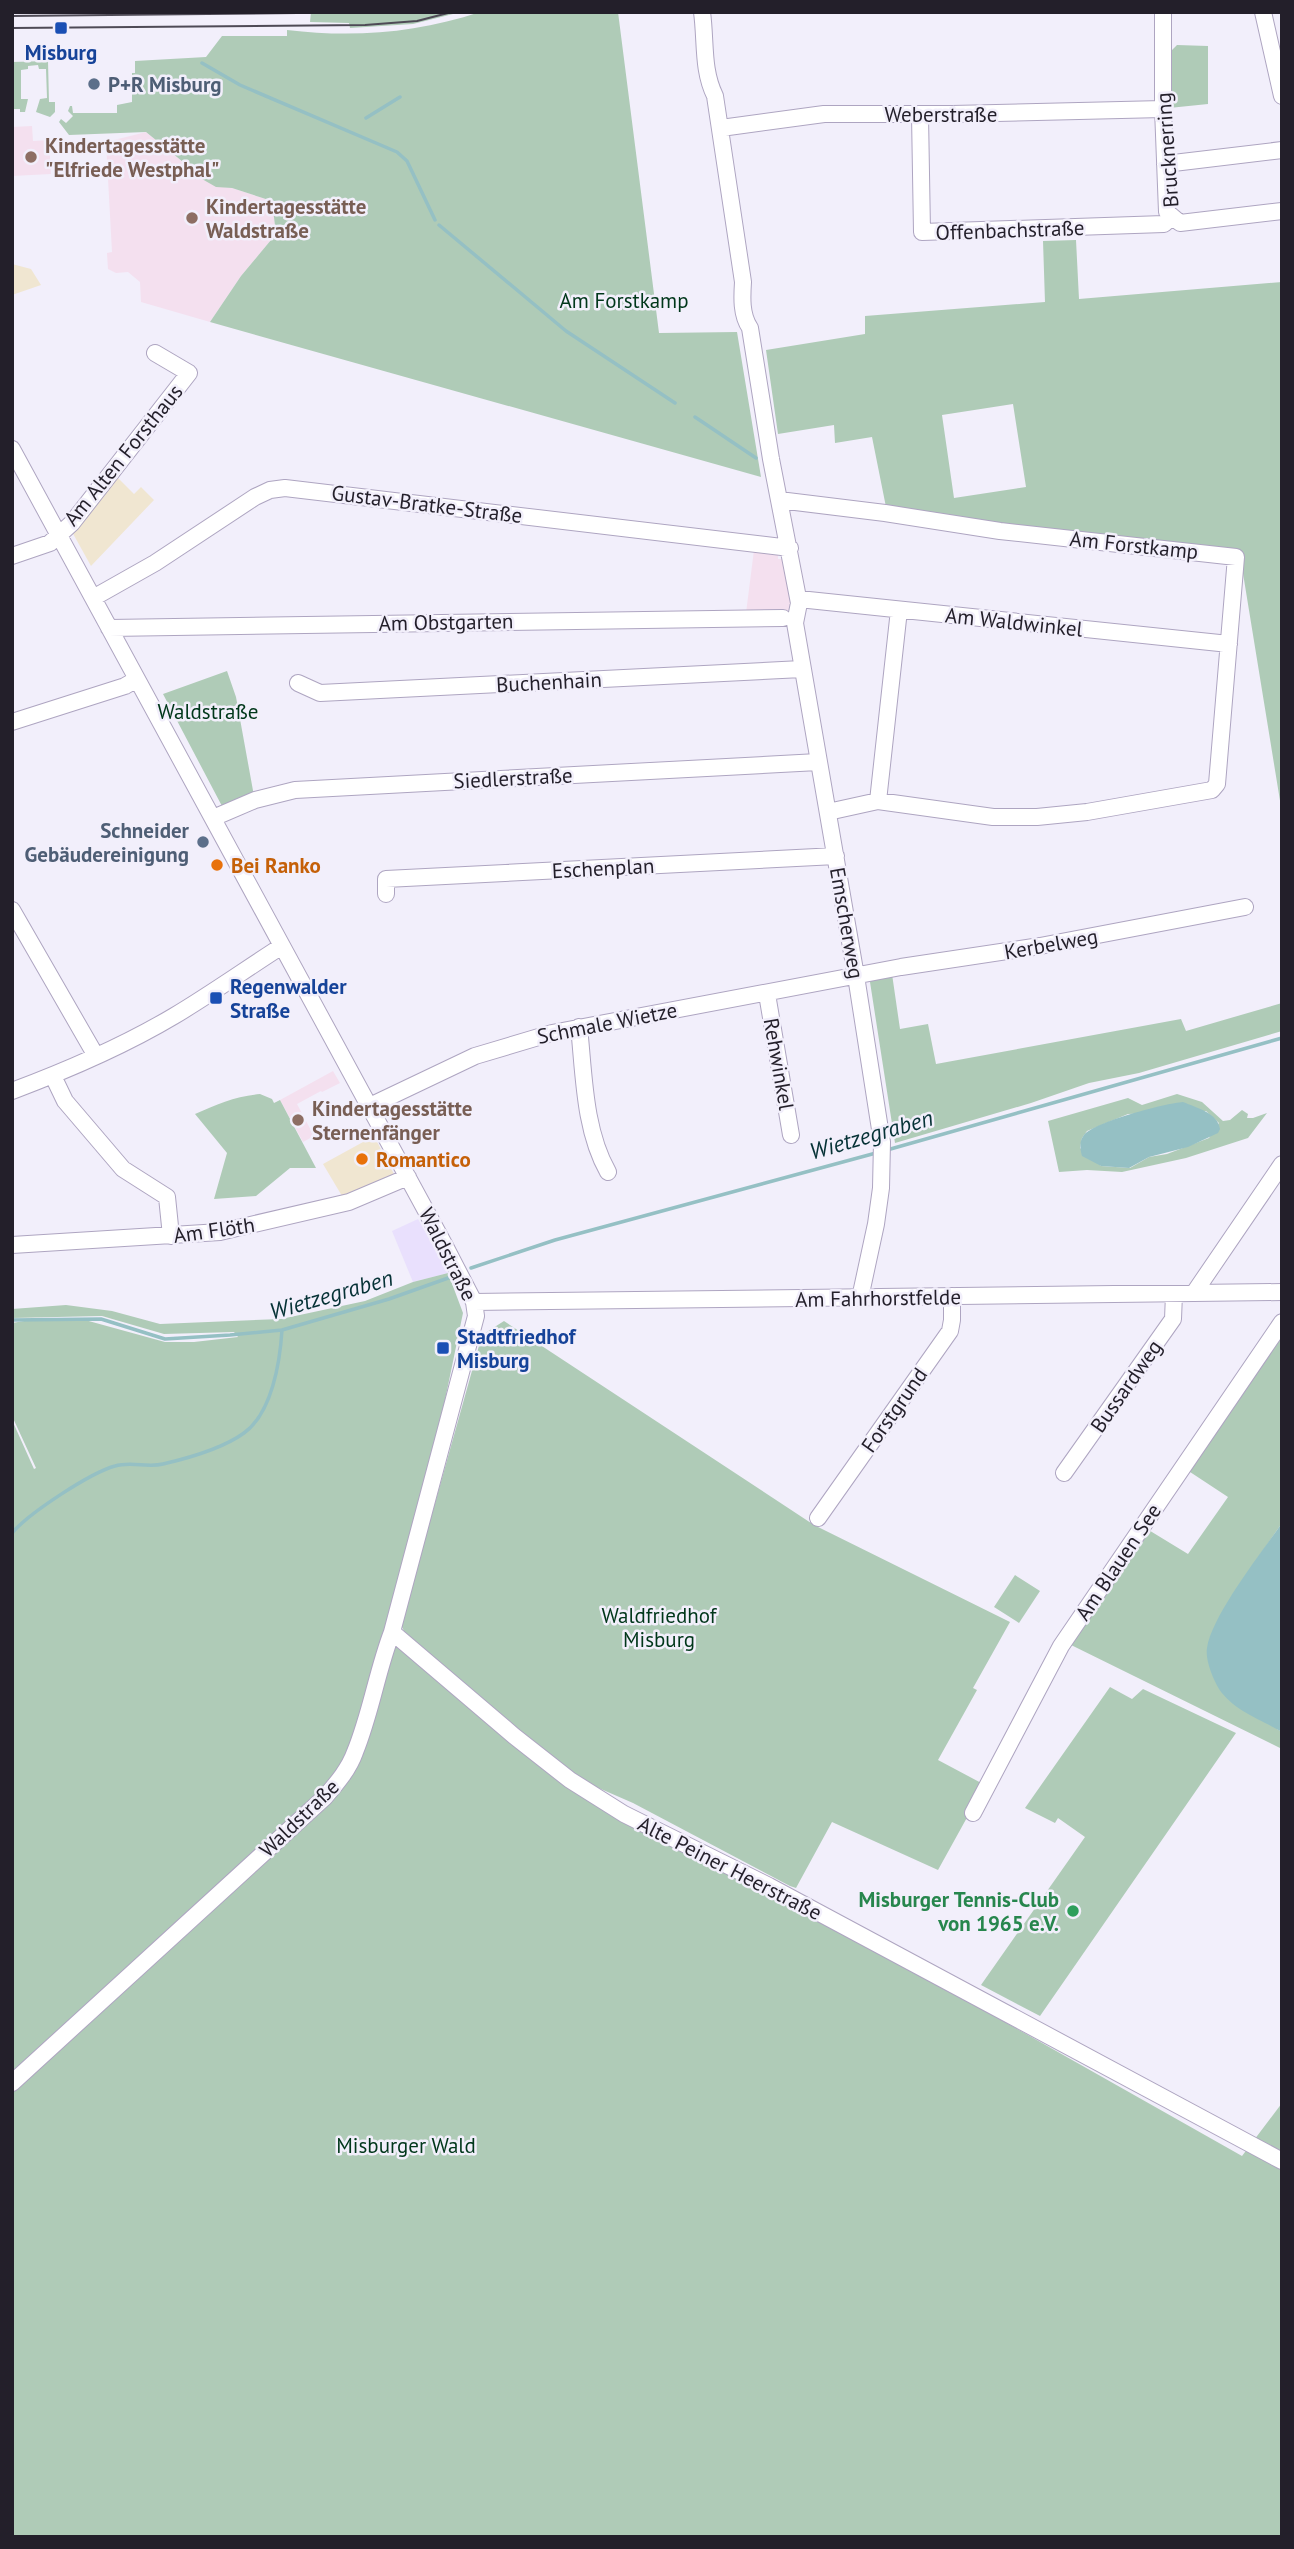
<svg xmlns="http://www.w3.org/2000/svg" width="1294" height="2549" viewBox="0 0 1294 2549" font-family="'PT Sans',sans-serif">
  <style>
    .commercial { fill: #f0e6d1 }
    .built { fill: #e9e0fd }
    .education { fill: #f4e0ef }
    .green { fill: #afcbb7; fill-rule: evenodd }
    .water { fill: #95c0c4 }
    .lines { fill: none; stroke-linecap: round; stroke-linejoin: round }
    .stream { stroke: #95c0c4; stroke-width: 3.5 }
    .minor-casing { stroke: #aea5c1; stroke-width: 18 }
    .minor { stroke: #fff; stroke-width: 16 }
    .tram { stroke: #4e4a56; stroke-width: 2 }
    .transit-dot { fill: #1a4fb4; stroke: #f2effb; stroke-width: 2.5 }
    .service-dot { fill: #5c6f8a; stroke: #f2effb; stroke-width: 2.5 }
    .education-dot { fill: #8d6e63; stroke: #f2effb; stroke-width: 2.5 }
    .food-dot { fill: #e8710a; stroke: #f2effb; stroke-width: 2.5 }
    .leisure-dot { fill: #2e9e5b; stroke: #f2effb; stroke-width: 2.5 }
    .labels { text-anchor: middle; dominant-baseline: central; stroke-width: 5; stroke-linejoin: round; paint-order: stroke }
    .transit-label { font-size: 21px; font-weight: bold; fill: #164399; stroke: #f2effb; text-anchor: start }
    .service-label { font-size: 21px; font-weight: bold; fill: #4e5e75; stroke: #f2effb; text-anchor: start }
    .street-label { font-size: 21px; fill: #231f2a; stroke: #f2effb }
    .education-label { font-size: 21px; font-weight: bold; fill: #785e54; stroke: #f2effb; text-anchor: start }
    .park-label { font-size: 21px; fill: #00371a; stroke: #f2effb }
    .food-label { font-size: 21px; font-weight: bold; fill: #c56008; stroke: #f2effb; text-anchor: start }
    .leisure-label { font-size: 21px; font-weight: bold; fill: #27864d; stroke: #f2effb; text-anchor: end }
    .water-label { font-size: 23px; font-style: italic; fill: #053135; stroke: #f2effb }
  </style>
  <rect width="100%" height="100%" fill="#f2effb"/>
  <path class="commercial" d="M 12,264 L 31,269 L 41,285 L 12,295 Z
    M 114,474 L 134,494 L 141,487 L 154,500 L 91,566 L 71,530 Z
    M 374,1136 L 395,1176 L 342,1196 L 323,1164 Z"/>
  <path class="built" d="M 418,1219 L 448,1273 L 413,1282 L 392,1231 Z"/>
  <path class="education" d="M 32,126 L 33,141 L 49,140 L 51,174 L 12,176 L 12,127 Z
    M 146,132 L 188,166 L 195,175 L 216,186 L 232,188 L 272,201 L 276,234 L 241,276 L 210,322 L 141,302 L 140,282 L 128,272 L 116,273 L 108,269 L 107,253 L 112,252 L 106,142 Z
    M 754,550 L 778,553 L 778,559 L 782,559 L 784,572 L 787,572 L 791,610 L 746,613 Z
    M 333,1071 L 340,1083 L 322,1092 L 321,1091 L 297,1104 L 314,1136 L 303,1142 L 280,1100 Z"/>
  <path class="green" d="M 311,12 L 461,12 L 413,24 L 350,28 L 349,23 L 310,22 Z
    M 480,12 L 618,12 L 659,333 L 737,332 L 761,477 L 210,322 L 241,276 L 276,234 L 272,201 L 232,188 L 216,187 L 195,175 L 188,166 L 146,132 L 69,135 L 59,122 L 61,119 L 66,123 L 73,116 L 68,111 L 70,106 L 72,106 L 73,113 L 117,113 L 117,105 L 132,102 L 132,73 L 135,73 L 135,61 L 206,57 L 222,36 L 287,36 L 287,30 C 354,38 417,33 480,12 Z
    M 1177,45 L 1208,46 L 1208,104 L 1169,108 L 1170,52 Z
    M 48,61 L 49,102 L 55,102 L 55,112 L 50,117 L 36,112 L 40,99 L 47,98 L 46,69 L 39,69 L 38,65 L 28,66 L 28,69 L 21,70 L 21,99 L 28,99 L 25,112 L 20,112 L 20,109 L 12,109 L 12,62 Z
    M 1076,240 L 1079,299 L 1282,282 L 1282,813 L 1240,555 L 887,512 L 872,437 L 835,443 L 834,425 L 778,434 L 766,350 L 865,334 L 865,316 L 1045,302 L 1043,241 ZM 1013,404 L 1026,487 L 954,498 L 942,415 Z
    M 227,671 L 236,697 L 254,796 L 223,808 L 163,694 Z
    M 892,974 L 900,1029 L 928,1024 L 936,1064 L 1181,1019 L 1186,1031 L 1282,1003 L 1282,1031 L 1139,1073 L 1089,1083 L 1031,1103 L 895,1143 L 870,982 L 873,976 Z
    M 260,1094 L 272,1099 L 274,1103 L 280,1100 L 316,1168 L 290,1168 L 256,1196 L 214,1199 L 227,1153 L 195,1114 C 217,1104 236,1096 260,1094 Z
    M 1177,1094 L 1202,1102 L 1223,1121 L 1230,1120 L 1242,1110 L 1248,1114 L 1247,1118 L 1253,1118 L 1267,1113 L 1248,1138 L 1186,1158 L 1122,1172 L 1087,1170 L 1059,1172 L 1048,1121 L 1128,1098 L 1142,1105 ZM 1206,1111 L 1219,1123 L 1209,1138 L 1167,1154 L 1149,1157 L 1130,1168 L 1101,1166 L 1080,1148 L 1082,1138 L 1087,1131 L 1128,1114 Z
    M 448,1273 L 463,1313 L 433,1458 L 388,1635 L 620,1817 L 812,1913 L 1242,2156 L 1282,2103 L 1282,2537 L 12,2537 L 12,1420 L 34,1469 L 36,1468 L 12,1416 L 12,1323 L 36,1319 L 85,1320 L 165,1342 L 194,1342 L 238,1337 L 234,1332 L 164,1334 L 102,1316 L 12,1318 L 12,1309 L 66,1305 L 112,1311 L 160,1324 L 281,1319 L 365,1301 L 413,1282 Z
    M 504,1321 L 814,1525 L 1010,1622 L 973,1688 L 977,1690 L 938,1760 L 985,1785 L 938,1870 L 832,1822 L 796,1888 L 790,1886 L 633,1803 L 571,1776 L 408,1639 L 401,1625 L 482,1335 Z
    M 1282,1333 L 1282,1523 L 1241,1582 L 1277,1729 L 1282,1732 L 1282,1749 L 1067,1643 L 1147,1529 L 1188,1554 L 1228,1497 L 1187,1470 Z
    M 1015,1575 L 1040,1591 L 1019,1623 L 994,1607 Z
    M 1110,1687 L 1132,1699 L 1143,1689 L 1236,1733 L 1040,2016 L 981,1985 L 1085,1837 L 1058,1818 L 1055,1823 L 1025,1808 Z"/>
  <path class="water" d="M 1183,1102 C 1197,1108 1218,1113 1220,1129 L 1218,1133 L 1188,1147 L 1149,1157 L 1129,1168 L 1101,1166 L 1082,1156 C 1080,1149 1079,1141 1084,1135 C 1094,1122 1166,1103 1183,1102 Z
    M 1282,1523 L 1282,1732 C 1260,1719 1234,1711 1219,1689 C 1213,1679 1205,1660 1207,1648 C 1212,1615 1262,1552 1282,1523 Z"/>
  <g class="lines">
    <path class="stream" d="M 202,63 L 240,85 L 397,152 L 407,161 L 435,220
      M 366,118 L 400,97
      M 439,225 L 566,331 L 675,403
      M 695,417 L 756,458
      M 887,1150 L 1282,1038
      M 471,1268 L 555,1240 L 876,1153
      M 12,1320 L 101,1319 L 165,1339 L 230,1335 L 282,1330 L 389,1299 L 451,1277
      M 12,1533 C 29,1513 90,1473 115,1466 C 131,1461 147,1468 163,1464 C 189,1458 222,1449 244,1433 C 272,1413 280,1362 282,1330"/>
    <g class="minor-casing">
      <path id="minor" d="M 702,12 C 706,41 702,70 715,96 L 743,282 C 742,297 741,315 750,328 L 771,459 L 799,603 L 795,623 L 856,976 L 882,1142 L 881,1188 L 876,1224 L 860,1298
        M 1163,12 L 1163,109 L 1167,212 L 1180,223 L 1282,211
        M 1263,12 L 1282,96
        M 920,115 L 922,232 L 1164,224 L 1171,218
        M 721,128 L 824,114 L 952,114 L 1163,109
        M 1165,164 L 1282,150
        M 12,449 L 444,1244 L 474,1302 L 476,1316 L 392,1632 C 377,1671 371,1713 355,1752 C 349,1769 337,1783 325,1797 L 12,2083
        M 779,500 L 885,513 L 1000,531 L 1236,557 L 1217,784 L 1212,790 L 1087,812 L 1037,817 L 993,817 L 878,801 L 828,812
        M 12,556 L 50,543 L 72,523 L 189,373 L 155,353
        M 93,598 L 155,563 L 255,497 L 270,490 L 285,488 L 790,548
        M 799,599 L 1229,644
        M 109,628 L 783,618
        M 298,683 L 320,693 L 802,669
        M 12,722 L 125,686 L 137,679
        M 878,801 L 899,610
        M 213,818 L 255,800 L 295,790 L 818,762
        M 386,894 L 386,879 L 836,856
        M 12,910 L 96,1056
        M 767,994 L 791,1135
        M 579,1027 C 584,1074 584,1130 608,1172
        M 53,1076 L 65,1101 L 123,1169 L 167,1197 L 171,1236
        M 12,1091 C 68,1070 122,1047 174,1016 C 211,994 246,969 282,946
        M 370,1106 L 475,1056 L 552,1033 L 901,967 L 1040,946 L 1245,907
        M 12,1245 L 220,1232 L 349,1202 L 408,1177
        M 1194,1293 L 1282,1164
        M 474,1302 L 1282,1292
        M 1064,1473 L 1173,1319 L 1174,1294
        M 818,1518 L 950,1331 L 952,1320 L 952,1296
        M 392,1632 L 514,1736 L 570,1780 L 624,1814 L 769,1886 L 1282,2161
        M 973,1813 L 1061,1646 L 1282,1322"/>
    </g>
    <use href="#minor" class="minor"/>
    <path class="tram" d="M 12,16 L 385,12
      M 12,28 L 365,25 L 417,21 L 452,12"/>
  </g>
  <g class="transit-dot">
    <rect x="54" y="21" width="14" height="14" rx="3.5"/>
    <rect x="209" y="991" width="14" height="14" rx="3.5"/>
    <rect x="436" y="1341" width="14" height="14" rx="3.5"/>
  </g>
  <g class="service-dot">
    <circle cx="94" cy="84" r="7"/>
    <circle cx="203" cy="842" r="7"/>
  </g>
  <g class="education-dot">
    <circle cx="31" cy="157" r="7"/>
    <circle cx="192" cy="218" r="7"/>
    <circle cx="298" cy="1120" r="7"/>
  </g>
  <g class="food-dot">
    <circle cx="217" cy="865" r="7"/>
    <circle cx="362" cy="1159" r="7"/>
  </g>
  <circle class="leisure-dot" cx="1073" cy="1911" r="7"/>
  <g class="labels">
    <g class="transit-label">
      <text x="61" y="52" text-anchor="middle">Misburg</text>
      <text x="230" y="986">Regenwalder<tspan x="230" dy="24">Straße</tspan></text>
      <text x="457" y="1336">Stadtfriedhof<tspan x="457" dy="24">Misburg</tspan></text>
    </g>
    <g class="service-label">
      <text x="108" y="84">P+R Misburg</text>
      <text x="189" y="830" text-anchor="end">Schneider<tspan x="189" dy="24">Gebäudereinigung</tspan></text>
    </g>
    <g class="street-label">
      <text x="941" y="114">Weberstraße</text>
      <text transform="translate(1167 150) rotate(-94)">Brucknerring</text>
      <text transform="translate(1010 230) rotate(-2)">Offenbachstraße</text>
      <text transform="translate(123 455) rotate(-51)">Am Alten Forsthaus</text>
      <text transform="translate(427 504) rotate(7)">Gustav-Bratke-Straße</text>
      <text transform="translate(1134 545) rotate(6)">Am Forstkamp</text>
      <text transform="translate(446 622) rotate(-1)">Am Obstgarten</text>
      <text transform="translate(1014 622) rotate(6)">Am Waldwinkel</text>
      <text transform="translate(549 682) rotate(-3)">Buchenhain</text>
      <text transform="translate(513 778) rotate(-3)">Siedlerstraße</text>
      <text transform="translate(603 868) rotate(-3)">Eschenplan</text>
      <text transform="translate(847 923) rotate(80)">Emscherweg</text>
      <text transform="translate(1051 944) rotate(-10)">Kerbelweg</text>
      <text transform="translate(607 1023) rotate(-11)">Schmale Wietze</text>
      <text transform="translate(779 1064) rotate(80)">Rehwinkel</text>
      <text transform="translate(214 1230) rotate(-8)">Am Flöth</text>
      <text transform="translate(448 1254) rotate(63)">Waldstraße</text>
      <text transform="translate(878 1298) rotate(-1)">Am Fahrhorstfelde</text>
      <text transform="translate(1126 1386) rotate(-55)">Bussardweg</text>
      <text transform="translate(894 1410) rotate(-55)">Forstgrund</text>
      <text transform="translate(1118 1562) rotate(-56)">Am Blauen See</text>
      <text transform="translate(299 1818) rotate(-44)">Waldstraße</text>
      <text transform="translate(730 1868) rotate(27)">Alte Peiner Heerstraße</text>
    </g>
    <g class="education-label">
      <text x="45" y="145">Kindertagesstätte<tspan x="45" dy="24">"Elfriede Westphal"</tspan></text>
      <text x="206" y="206">Kindertagesstätte<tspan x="206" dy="24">Waldstraße</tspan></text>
      <text x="312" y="1108">Kindertagesstätte<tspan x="312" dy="24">Sternenfänger</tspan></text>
    </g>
    <g class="park-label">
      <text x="624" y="300">Am Forstkamp</text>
      <text x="208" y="711">Waldstraße</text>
      <text x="659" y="1615">Waldfriedhof<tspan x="659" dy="24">Misburg</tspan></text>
      <text x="406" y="2145">Misburger Wald</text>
    </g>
    <g class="food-label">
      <text x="231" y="865">Bei Ranko</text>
      <text x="376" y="1159">Romantico</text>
    </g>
    <g class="leisure-label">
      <text x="1059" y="1899">Misburger Tennis-Club<tspan x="1059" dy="24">von 1965 e.V.</tspan></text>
    </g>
    <g class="water-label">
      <text transform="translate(871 1134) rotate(-16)">Wietzegraben</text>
      <text transform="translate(331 1294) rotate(-16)">Wietzegraben</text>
    </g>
  </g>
  <rect width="1294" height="2549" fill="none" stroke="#231f2a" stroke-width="28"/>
</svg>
